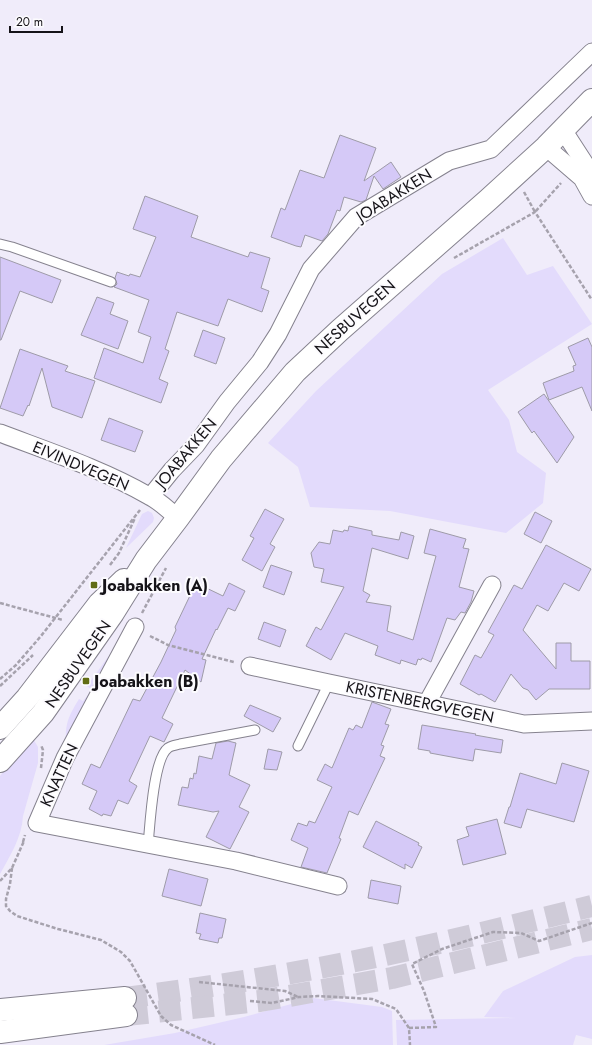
<svg xmlns="http://www.w3.org/2000/svg" width="592" height="1045" viewBox="0 0 592 1045" font-family="Jost,sans-serif">
<rect width="100%" height="100%" fill="#f0ecfa"/>
<!-- green -->
<g fill="#e3dbfc">
<polygon points="503,238 527,275 553,266 592,324 488,390 509,420 517,452 546,473 543,503 506,533 390,511 310,507 298,467 268,443 316,391 442,274"/>
<polygon points="148,511 152,513 154,518 153,522 126,548 142,514"/>
<path d="M112,655L66,741C65,722 70,714 79,699L83,701L92,690L87,686L108,657Z"/>
<path d="M32,737L38,747V763L23,816C22,837 10,856 0,874V776Z"/>
<polygon points="592,955 592,1039 576,1035 573,1045 545,1045 544,1017 545,1045 397,1045 396,1020 516,1018 484,1017 503,991 575,957"/>
<polygon points="313,998 382,1007 392,1011 393,1045 104,1045 175,1033 244,1017"/>
</g>
<!-- building -->
<g fill="#d5c9f7" stroke="#9e9ba8">
<polygon points="340,135 376,148 364,181 391,162 401,177 383,189 374,176 366,200 361,202 344,197 340,211 337,210 328,234 322,241 305,235 301,247 296,246 271,237 281,208 285,210 300,170 324,178"/>
<polygon points="145,196 198,216 191,237 248,257 250,252 270,258 261,288 269,291 262,312 228,299 218,326 177,312 165,349 169,351 159,379 168,383 161,403 94,378 104,348 143,363 151,337 138,332 149,300 114,287 117,284 115,278 117,272 129,276 130,274 140,277 156,237 133,229"/>
<polygon points="0,257 61,280 52,303 20,291 1,340 0,340"/>
<polygon points="97,297 114,303 110,314 128,321 118,349 81,335"/>
<polygon points="203,330 225,338 216,364 194,356"/>
<polygon points="588,338 592,347 592,411 582,387 549,400 543,383 574,371 573,366 576,365 568,347"/>
<polygon points="20,349 68,366 65,371 95,381 82,418 52,407 42,368 29,406 28,405 23,416 0,408"/>
<polygon points="544,394 574,437 557,463 534,431 532,433 518,412"/>
<polygon points="109,418 143,431 135,452 101,440"/>
<polygon points="265,509 284,519 270,544 275,547 262,571 242,560 254,538 250,536"/>
<polygon points="535,512 552,521 541,543 524,534"/>
<polygon points="349,526 372,531 372,535 399,540 401,532 414,536 408,559 372,548 363,591 370,595 366,602 391,606 387,631 413,640 436,556 424,553 430,529 466,539 463,548 469,549 459,587 474,591 471,602 465,613 461,612 455,620 447,618 431,662 422,658 421,660 418,659 416,665 401,660 400,664 375,655 378,646 345,633 331,660 306,646 316,627 321,630 344,587 321,582 324,569 314,567 311,553 319,542 330,544 333,530 343,532 344,530 348,531"/>
<polygon points="546,545 591,569 579,591 564,583 548,611 537,605 523,630 556,669 556,643 571,643 571,661 590,661 590,689 549,689 536,700 528,690 523,688 511,674 495,702 481,694 479,695 460,684 475,655 481,658 494,635 488,632 514,585 522,589"/>
<polygon points="271,565 292,572 284,595 263,587"/>
<polygon points="196,583 223,596 229,583 245,591 235,611 228,608 217,630 216,629 202,659 206,660 201,682 185,670 162,718 173,724 164,742 150,736 129,781 137,786 128,804 118,800 111,816 103,814 102,816 89,809 97,791 82,784 91,764 100,768 133,699 140,701 161,662 176,630 175,627"/>
<polygon points="264,622 286,630 280,647 258,639"/>
<polygon points="372,702 391,709 385,724 389,725 381,745 384,746 380,756 385,758 358,815 349,811 339,838 341,839 327,873 301,867 308,848 291,840 298,823 307,826 309,821 315,823 332,787 317,780 325,764 332,768 349,728 353,730 356,725 362,728"/>
<polygon points="250,705 281,718 273,732 244,716"/>
<polygon points="422,725 476,734 475,735 503,740 501,753 475,749 473,761 430,753 430,751 418,749"/>
<polygon points="228,741 236,743 229,775 250,785 239,807 249,812 230,849 206,837 219,811 213,812 178,805 182,787 188,788 190,778 193,779 194,773 196,774 199,756 212,759 216,743"/>
<polygon points="268,749 282,752 277,770 264,769"/>
<polygon points="562,763 589,771 574,822 527,809 521,828 504,823 509,807 510,807 520,773 556,784"/>
<polygon points="497,819 506,854 463,865 457,840 469,836 466,827"/>
<polygon points="376,821 419,843 418,845 422,847 412,868 405,864 405,869 363,847"/>
<polygon points="169,869 208,879 201,906 162,896"/>
<polygon points="371,880 401,886 398,904 368,898"/>
<polygon points="200,913 226,919 222,938 219,938 218,943 199,939 201,934 196,933"/>
</g>
<g fill="none" stroke-linecap="round" stroke-linejoin="round">
<!-- highway-tunnel -->
<g stroke="#cfcbd8" stroke-width="22" stroke-dasharray="22 11" stroke-linecap="butt">
<path d="M125,998C212,987 299,973 385,955C455,940 523,923 592,906"/>
<polyline points="126,1015 260,1001 392,978 592,929"/>
</g>
<defs>
<g id="lane">
<polyline points="0,244 12,247 111,282"/>
<polyline points="298,746 329,683"/>
<path d="M148,845C150,826 153,759 168,748C170,746 176,745 180,744L255,730"/>
</g>
<g id="street">
<polyline points="563,130 589,170 592,184"/>
<polyline points="546,147 582,178 592,196"/>
<path d="M0,433C50,452 102,469 149,496C160,501 169,511 178,518"/>
<polyline points="151,496 172,470 196,445 227,402 260,362 278,334 311,269 356,217 449,161 491,149 592,52"/>
<polyline points="135,627 65,758 37,823 236,861 338,886"/>
<polyline points="250,666 329,683 524,724 592,721"/>
<polyline points="427,703 492,585"/>
</g>
<g id="primary">
<polyline points="0,728 27,698 99,604 124,580"/>
<polyline points="0,761 43,713 113,613 146,560 178,518 221,459 295,372 340,330 488,200 546,147 592,100"/>
</g>
<g id="highway">
<polyline points="0,1010 125,998"/>
<polyline points="0,1032 126,1015"/>
</g>
</defs>
<!-- lane casing -->
<use href="#lane" stroke="#85828e" stroke-width="11"/>
<!-- street casing -->
<use href="#street" stroke="#85828e" stroke-width="19"/>
<!-- primary casing -->
<use href="#primary" stroke="#85828e" stroke-width="24"/>
<!-- highway casing -->
<use href="#highway" stroke="#85828e" stroke-width="24"/>
<!-- path -->
<g stroke="#a6a2ad" stroke-width="2.5" stroke-dasharray="4 2" stroke-linecap="butt">
<polyline points="524,192 535,212 561,183"/>
<polyline points="454,258 535,212 592,300"/>
<polyline points="110,565 119,553 135,518"/>
<polyline points="0,603 63,620"/>
<polyline points="142,613 166,568"/>
<polyline points="150,636 168,645 234,662"/>
<polyline points="0,679 16,665 41,636 140,510"/>
<polyline points="0,686 33,655"/>
<polyline points="41,768 43,750 41,745"/>
<polyline points="23,842 25,835"/>
<polyline points="12,868 10,884 6,899 6,906 10,911 17,916 58,929 101,940 121,952 130,961 161,1016 171,1025 215,1045"/>
<polyline points="0,881 12,868 24,841"/>
<polyline points="199,982 285,991 298,997"/>
<polyline points="250,1001 272,1003 299,997 318,996 372,999 396,1009 409,1028 410,1045"/>
<polyline points="409,1028 436,1027 424,991 412,964 442,949 493,932 521,933 539,941 592,923"/>
</g>
<!-- lane -->
<use href="#lane" stroke="#fff" stroke-width="9"/>
<!-- street -->
<use href="#street" stroke="#fff" stroke-width="17"/>
<!-- primary -->
<use href="#primary" stroke="#fff" stroke-width="22"/>
<!-- highway -->
<use href="#highway" stroke="#fff" stroke-width="22"/>
</g>
<!-- markers -->
<g fill="#616d14" stroke="#fcfbfe" stroke-width="1.5">
<rect x="90" y="581" width="8" height="8" rx="2"/>
<rect x="82" y="677" width="8" height="8" rx="2"/>
</g>
<g text-anchor="middle" dominant-baseline="central" stroke-width="4" stroke-linejoin="round" paint-order="stroke">
<!-- street labels -->
<g font-size="16" fill="#151318" stroke="#fcfbfe">
<text transform="translate(394 195) rotate(-32)">JOABAKKEN</text>
<text transform="translate(355 317) rotate(-42)">NESBUVEGEN</text>
<text transform="translate(186 453) rotate(-50)">JOABAKKEN</text>
<text transform="translate(81 466) rotate(23)">EIVINDVEGEN</text>
<text transform="translate(78 664) rotate(-55)">NESBUVEGEN</text>
<text transform="translate(420 702) rotate(12)">KRISTENBERGVEGEN</text>
<text transform="translate(59 775) rotate(-65)">KNATTEN</text>
</g>
<!-- poi labels -->
<g font-size="16" font-weight="bold" fill="#151318" stroke="#fcfbfe" text-anchor="start">
<text x="102" y="585">Joabakken (A)</text>
<text x="94" y="681">Joabakken (B)</text>
</g>
</g>
<!-- scale -->
<path d="M10 26v6h52v-6" fill="none" stroke="#151318" stroke-width="2"/>
<text x="16" y="26" font-size="12" fill="#151318" stroke="#fcfbfe" stroke-width="3" paint-order="stroke">20 m</text>
</svg>
